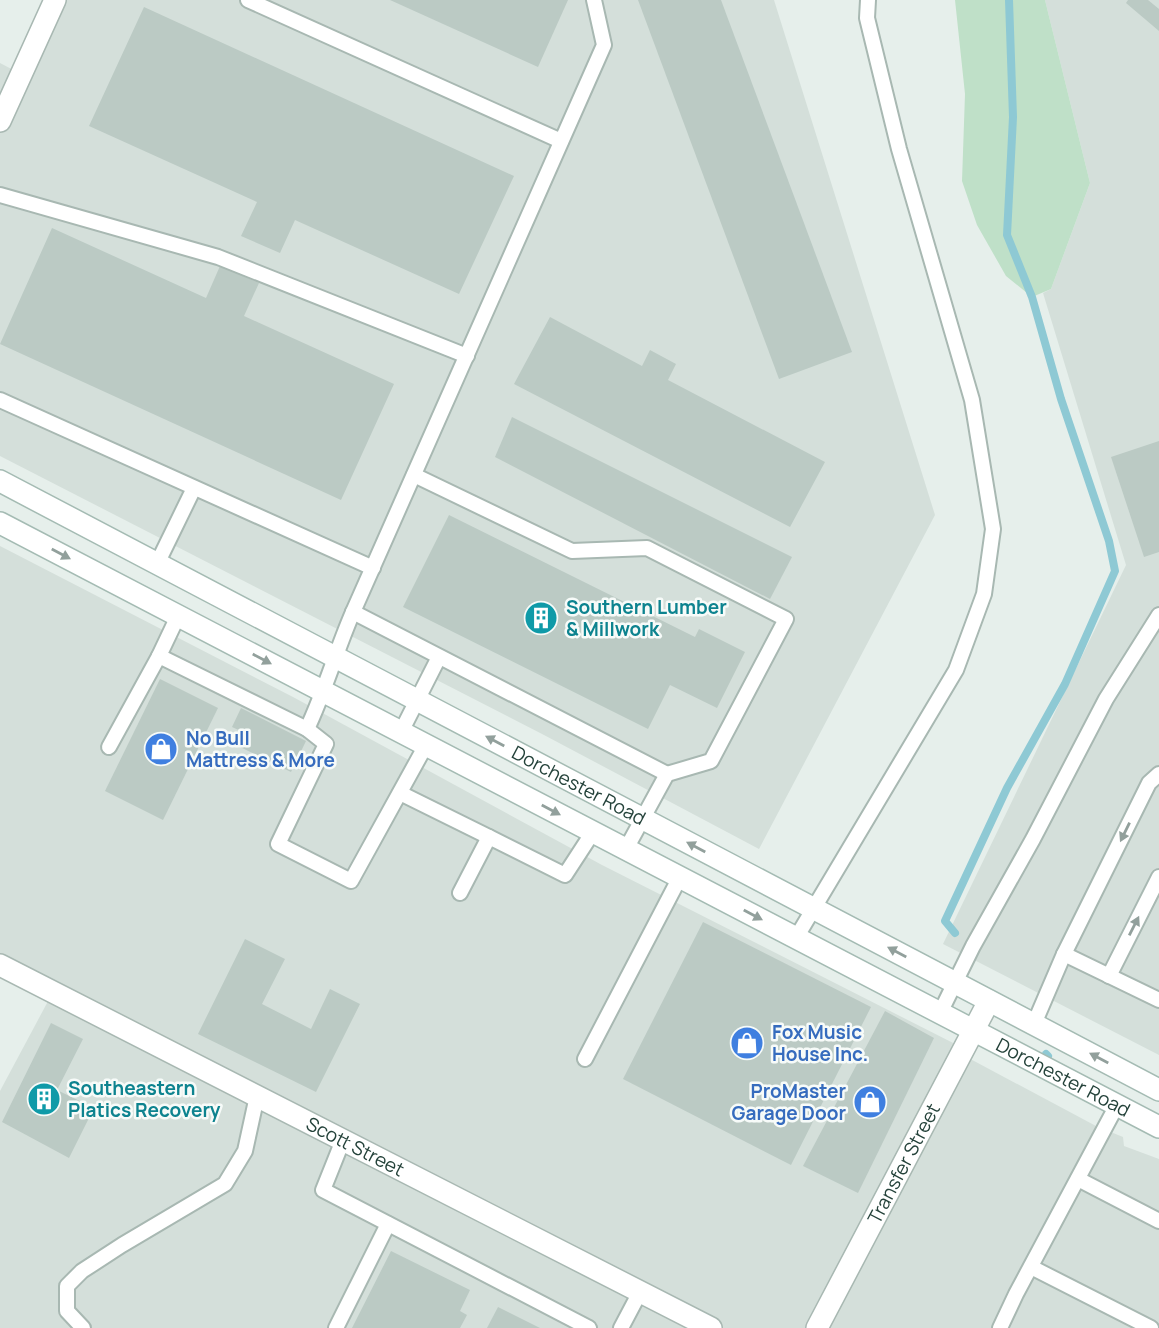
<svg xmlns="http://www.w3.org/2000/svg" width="1159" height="1328" viewBox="0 0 1159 1328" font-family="Manrope,sans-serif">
<rect width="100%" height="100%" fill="#e6efeb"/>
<!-- built -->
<g fill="#d4dfda">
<polygon points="55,0 774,0 935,515 759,849 544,735 0,456 0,63 21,74"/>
<polygon points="1045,0 1159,0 1159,1055 943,944 1126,565 1043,293 1051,289 1090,183"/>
<polygon points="0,546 293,697 602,865 963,1048 961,1054 1096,1126 1123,1137 1124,1146 1159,1159 1159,1328 0,1328 0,1091 54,990 0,965"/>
</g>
<!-- green -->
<polygon fill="#bfe0c8" points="955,0 1045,0 1090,183 1051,289 1032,297 1006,276 977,225 962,181 965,94"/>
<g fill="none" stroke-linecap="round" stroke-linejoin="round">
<!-- stream -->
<g stroke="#8ec9d4" stroke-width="8">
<polyline points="955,933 945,921 1007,788 1065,684 1115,571 1109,541 1061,399 1032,297 1007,235 1013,117 1009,0"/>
<polyline points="1046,1054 1048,1056"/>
</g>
</g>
<!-- building -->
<g fill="#bbcac4">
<polygon points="390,0 568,0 538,67"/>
<polygon points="638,0 721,0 852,352 779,379"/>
<polygon points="1128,0 1148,0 1159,9 1159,31 1126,3"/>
<polygon points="144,7 514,176 459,294 295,220 280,253 241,236 257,202 89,126"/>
<polygon points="52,228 206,298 220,266 259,283 244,316 394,384 341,500 0,344"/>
<polygon points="550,317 642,366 650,350 676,364 668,380 825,462 790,527 514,384"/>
<polygon points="512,417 792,557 770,599 495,457"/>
<polygon points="1159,441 1159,552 1144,557 1111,457"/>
<polygon points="449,515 695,637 699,629 745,652 717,708 670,685 648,729 403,607"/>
<polygon points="160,679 218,708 163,820 105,791"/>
<polygon points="241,708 306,741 291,772 236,745 243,732 232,727"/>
<polygon points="703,922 871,1007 791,1165 623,1079"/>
<polygon points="245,939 285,959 262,1004 311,1029 330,989 360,1004 316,1092 198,1034"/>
<polygon points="885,1011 934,1038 858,1193 803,1166"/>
<polygon points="51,1023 83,1039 57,1090 94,1108 69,1158 2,1122"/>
<polygon points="391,1251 470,1290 460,1311 467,1315 460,1328 352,1328"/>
<polygon points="498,1307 540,1328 487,1328"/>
</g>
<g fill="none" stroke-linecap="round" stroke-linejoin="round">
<defs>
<g id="service">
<polyline points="248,0 561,141"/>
<polyline points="0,195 218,257 467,356"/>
<polyline points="0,400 373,568"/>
<polyline points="414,475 572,551 647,548 786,619 711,761 667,774 626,849"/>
<polyline points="157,564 194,488"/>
<polyline points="353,612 667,774"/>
<polyline points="178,616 159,656 307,729 326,744 278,844 351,881 426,745"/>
<path d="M307,729C325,691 336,651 353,612L604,45L594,0"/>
<polyline points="401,732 439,657"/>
<polyline points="109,747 159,656"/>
<polyline points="400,793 489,837"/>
<polyline points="460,893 489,837 565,875 593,832"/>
<polyline points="796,938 956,670 984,594 993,529 972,400 899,149 867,18 868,0"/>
<polyline points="1064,954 1159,1000"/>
<polyline points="1109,976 1159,877"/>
<polyline points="940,1013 973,946 1033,839 1106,699 1159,615"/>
<polyline points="1034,1024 1064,954 1149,783 1159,774"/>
<polyline points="585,1059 680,877"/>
<polyline points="343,1140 323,1190 589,1328"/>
<polyline points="1078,1179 1159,1221"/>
<polyline points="1031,1267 1151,1328"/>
<polyline points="83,1328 67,1311 67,1286 82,1271 122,1245 225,1184 245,1151 257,1096"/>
<polyline points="336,1328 388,1224"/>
<polyline points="621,1328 640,1292"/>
<polyline points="1000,1328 1016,1294 1117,1105"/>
</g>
<g id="minor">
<polyline points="0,121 55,0"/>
<path id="s1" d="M0,965L711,1328"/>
<path id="s2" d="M817,1328L989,1001"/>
</g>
<g id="secondary">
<path id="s3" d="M0,481L1159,1090"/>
<path id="s4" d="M0,523L1159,1127"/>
</g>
</defs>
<!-- service casing -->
<use href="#service" stroke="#a8b8b2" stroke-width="18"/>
<!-- minor casing -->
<use href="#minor" stroke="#a8b8b2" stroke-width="24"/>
<!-- secondary casing -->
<use href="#secondary" stroke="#a4bbb3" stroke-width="24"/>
<!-- service -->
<use href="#service" stroke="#fff" stroke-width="14"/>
<!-- minor -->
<use href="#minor" stroke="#fff" stroke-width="21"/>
<!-- secondary -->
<use href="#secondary" stroke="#fff" stroke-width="21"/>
</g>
<!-- one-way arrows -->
<defs><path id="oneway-solid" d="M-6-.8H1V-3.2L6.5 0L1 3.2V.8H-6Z" transform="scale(1.75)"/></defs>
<g fill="#92a09c">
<use href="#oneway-solid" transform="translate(61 554) rotate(28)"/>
<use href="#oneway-solid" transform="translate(262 659) rotate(28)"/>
<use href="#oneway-solid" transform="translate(495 741) rotate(-152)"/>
<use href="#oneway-solid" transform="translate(551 810) rotate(28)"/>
<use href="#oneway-solid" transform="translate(1125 832) rotate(116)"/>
<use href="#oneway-solid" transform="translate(696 847) rotate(-152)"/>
<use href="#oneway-solid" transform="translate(753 915) rotate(28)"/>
<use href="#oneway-solid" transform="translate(1134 926) rotate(-63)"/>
<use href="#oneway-solid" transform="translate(897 952) rotate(-152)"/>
<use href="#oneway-solid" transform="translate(1099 1058) rotate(-152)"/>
</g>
<!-- icons -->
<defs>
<symbol id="building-disc" viewBox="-11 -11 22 22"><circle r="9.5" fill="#0f9aa8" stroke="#f7fbf9"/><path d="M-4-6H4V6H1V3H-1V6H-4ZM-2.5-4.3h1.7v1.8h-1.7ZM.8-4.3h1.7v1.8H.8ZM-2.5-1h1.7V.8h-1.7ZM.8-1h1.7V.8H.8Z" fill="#fff"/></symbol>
<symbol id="shop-disc" viewBox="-11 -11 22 22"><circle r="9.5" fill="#3f7fe0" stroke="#f7fbf9"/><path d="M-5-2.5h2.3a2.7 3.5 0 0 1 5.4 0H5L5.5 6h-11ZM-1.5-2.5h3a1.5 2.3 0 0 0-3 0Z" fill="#fff"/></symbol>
</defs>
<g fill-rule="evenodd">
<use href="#building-disc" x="522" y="599" width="38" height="38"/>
<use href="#shop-disc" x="142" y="730" width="38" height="38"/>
<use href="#shop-disc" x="728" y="1024" width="38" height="38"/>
<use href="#building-disc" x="25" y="1080" width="38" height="38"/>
<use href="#shop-disc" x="851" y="1083" width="38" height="38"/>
</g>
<g text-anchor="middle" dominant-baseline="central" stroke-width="5" stroke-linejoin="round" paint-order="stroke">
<!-- culture labels -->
<g font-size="19" font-weight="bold" fill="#0d838f" stroke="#f7fbf9" text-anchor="start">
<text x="566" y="607">Southern Lumber<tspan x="566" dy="22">&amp; Millwork</tspan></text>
<text x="68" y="1088">Southeastern<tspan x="68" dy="22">Platics Recovery</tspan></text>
</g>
<!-- shop labels -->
<g font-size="19" font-weight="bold" fill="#366cbe" stroke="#f7fbf9" text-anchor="start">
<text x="186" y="738">No Bull<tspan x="186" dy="22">Mattress &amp; More</tspan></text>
<text x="772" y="1032">Fox Music<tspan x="772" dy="22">House Inc.</tspan></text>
<text x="846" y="1091" text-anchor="end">ProMaster<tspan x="846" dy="22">Garage Door</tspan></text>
</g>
<!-- street labels -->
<g font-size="19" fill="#24423a" stroke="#f7fbf9">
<text stroke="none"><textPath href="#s3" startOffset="654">Dorchester Road</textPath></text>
<text stroke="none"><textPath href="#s4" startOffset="1199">Dorchester Road</textPath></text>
<text stroke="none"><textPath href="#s1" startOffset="399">Scott Street</textPath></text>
<text stroke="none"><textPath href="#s2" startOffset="186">Transfer Street</textPath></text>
</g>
</g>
</svg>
